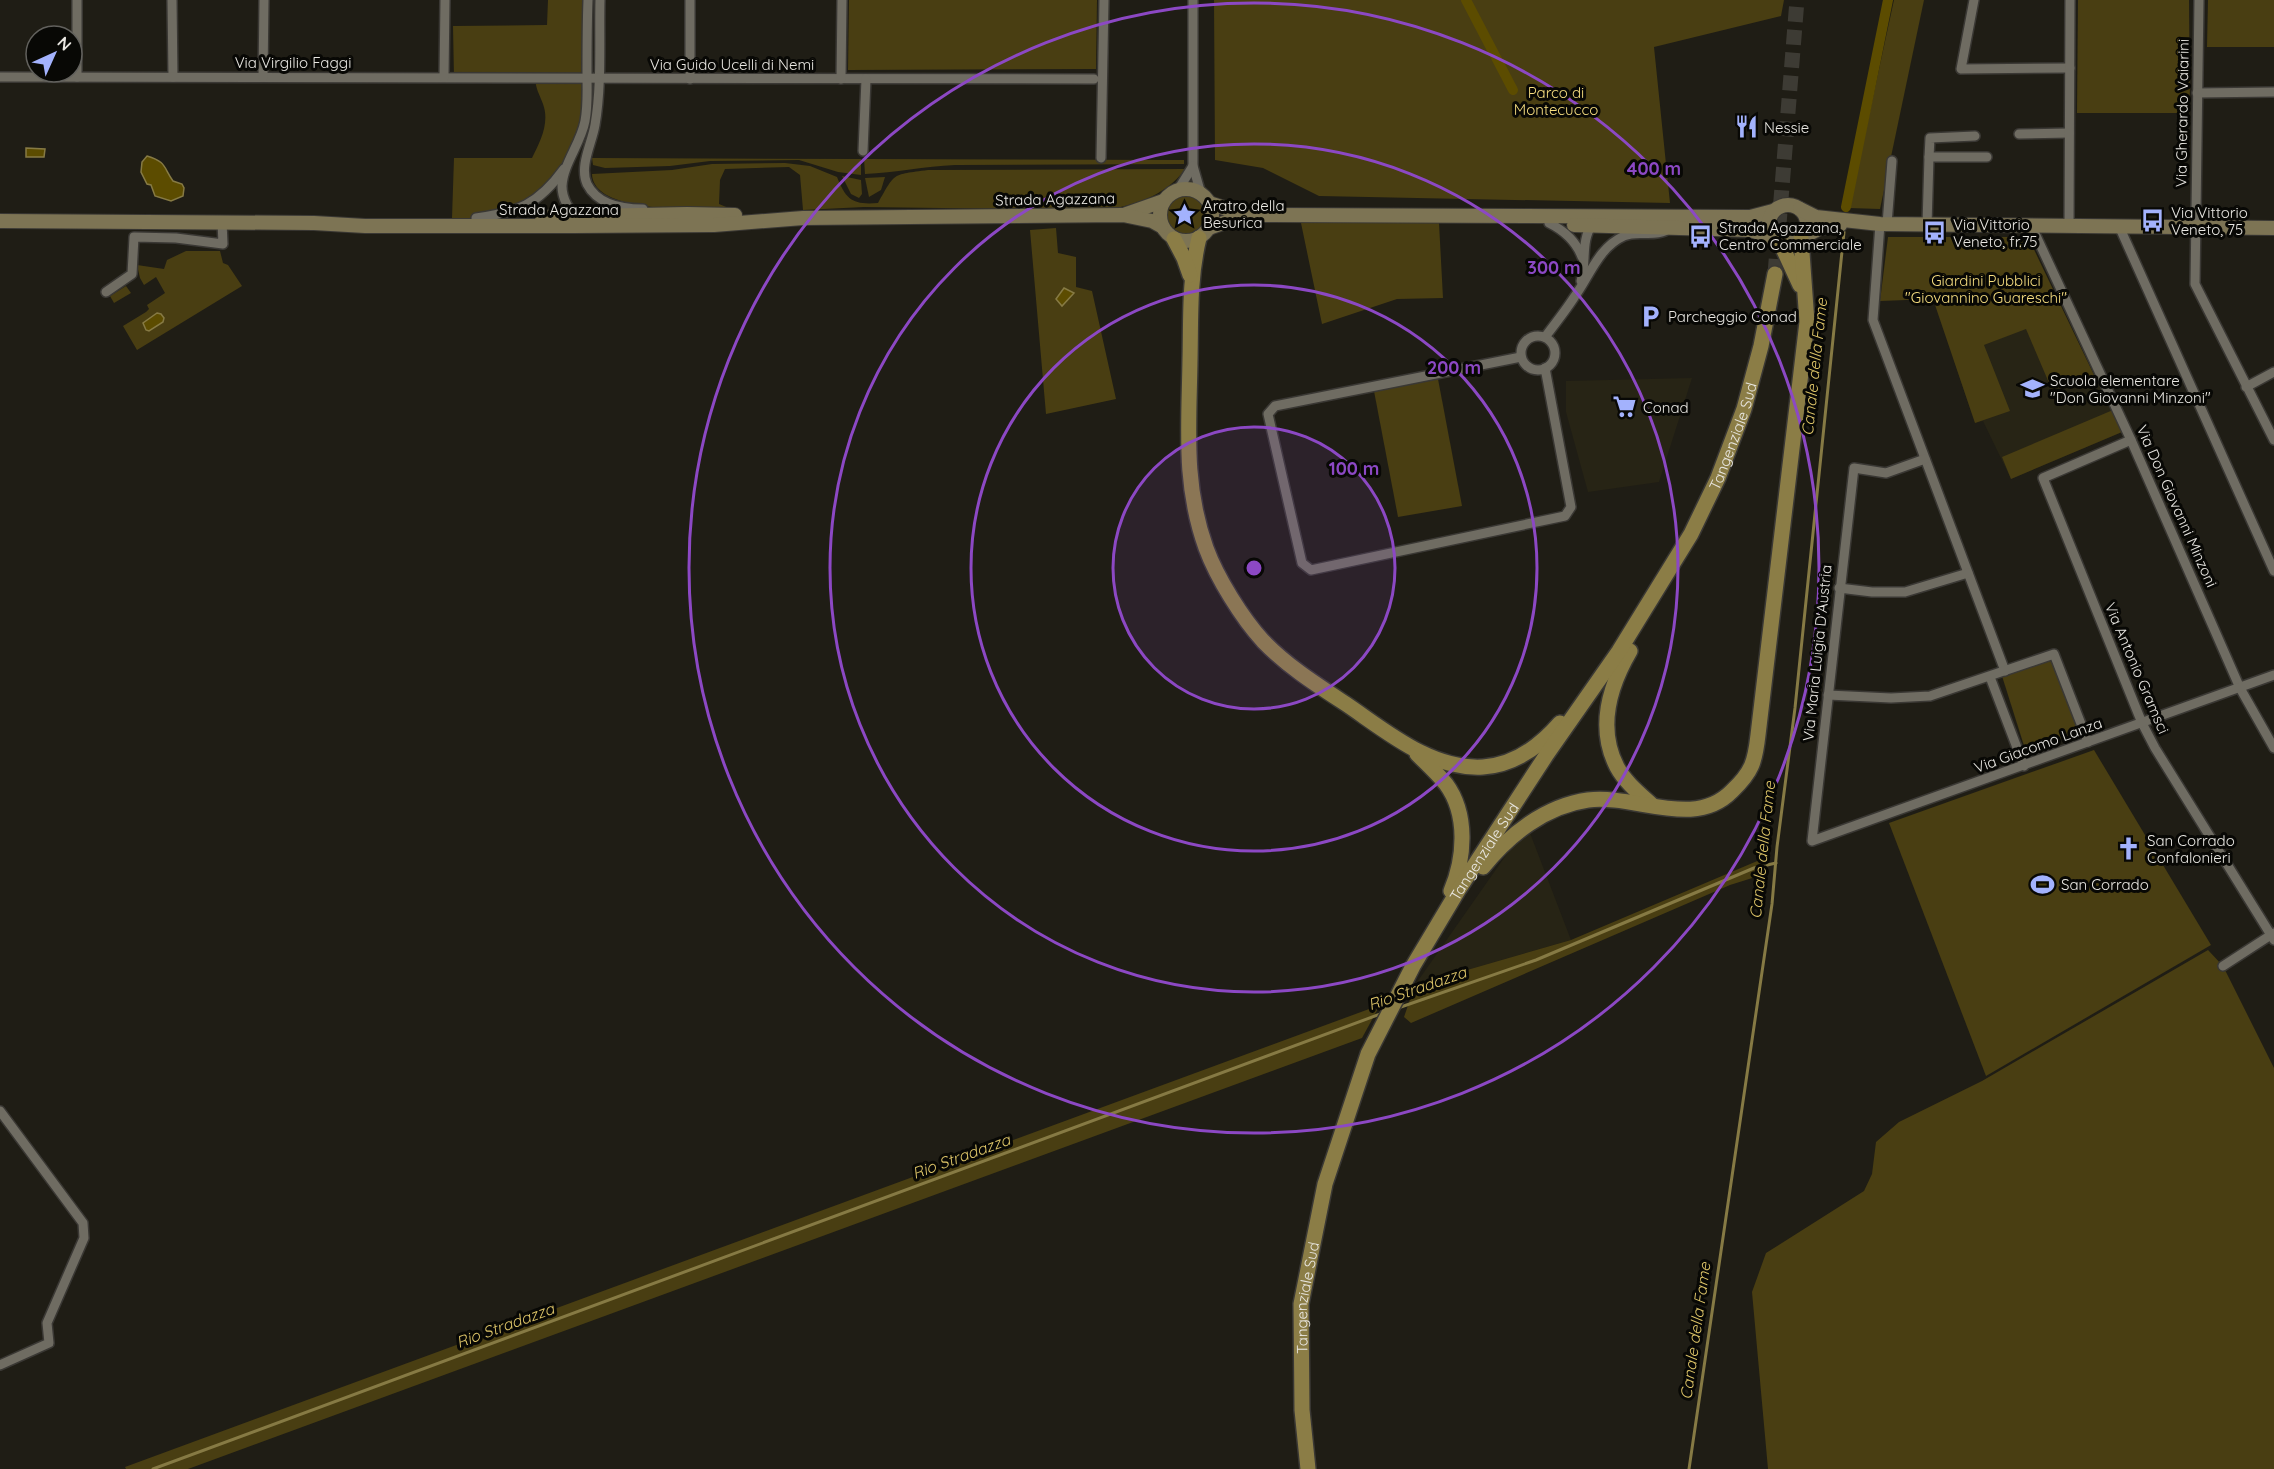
<svg xmlns="http://www.w3.org/2000/svg" width="2274" height="1469" viewBox="0 0 2274 1469" font-family="Quicksand,sans-serif">
<rect width="100%" height="100%" fill="#1f1d15"/>
<!-- built -->
<g fill="#272415">
<polygon points="2063,312 2122,432 2011,479 1983,421 1975,423 1953,358"/>
<polygon points="1692,378 1659,482 1588,492 1566,412 1566,381"/>
<polygon points="1530,833 1571,940 1415,985 1511,848"/>
</g>
<!-- green -->
<g fill="#493e12">
<path d="M548,0H587L588,102L571,159L523,208L476,218H452L454,158H532C540,142 550,123 543,104C539,93 536,90 535,78H454L453,26L547,25Z"/>
<polygon points="849,0 1097,0 1096,69 848,70"/>
<polygon points="1214,0 1784,0 1781,16 1654,47 1670,203 1319,196 1263,168 1215,160"/>
<polygon points="1894,0 1924,0 1880,209 1849,208"/>
<polygon points="2078,0 2189,0 2190,113 2077,113"/>
<polygon points="2208,0 2274,0 2274,47 2207,47"/>
<polygon points="592,158 861,159 861,175 838,172 799,160 710,161 670,166 605,168 593,165"/>
<path d="M864,159L1184,160V164L955,165C925,166 895,173 865,174Z"/>
<path d="M785,163L810,166L837,177C846,200 853,205 878,203C896,172 891,175 928,170L1185,169C1166,196 1132,207 1100,210L864,207L803,210L800,175L789,167L725,169L720,180L719,204L731,209C702,209 593,215 592,174L672,170L712,164Z"/>
<polygon points="842,176 861,180 862,194 859,198 851,194"/>
<polygon points="885,177 881,190 869,197 865,178"/>
<circle cx="1185" cy="216" r="21"/>
<polygon points="1301,223 1439,223 1443,298 1397,299 1322,324"/>
<polygon points="1056,228 1058,253 1076,257 1076,287 1092,291 1116,399 1046,414 1030,230"/>
<polygon points="1888,237 2028,237 2094,375 2052,390 2026,329 1984,345 2010,411 1975,423 1933,299 1880,301"/>
<polygon points="186,251 220,251 223,263 228,265 242,286 137,350 123,326 146,312 149,309 147,305 165,293 156,277 144,285 140,278 137,265 164,269 167,260"/>
<polygon points="126,286 131,293 114,303 110,296"/>
<polygon points="1438,379 1462,506 1398,517 1374,391"/>
<polygon points="2113,410 2122,432 2011,479 2002,457"/>
<polygon points="2052,658 2082,732 2026,752 2002,676"/>
<polygon points="2094,750 2211,945 1986,1076 1889,823"/>
<polygon points="1762,859 1765,874 1730,885 1411,1023 1404,1017 1415,985 1571,940"/>
<polygon points="2208,950 2223,966 2274,1068 2274,1469 1768,1469 1752,1292 1766,1253 1864,1191 1872,1174 1876,1142 1899,1122 1982,1081"/>
<polygon points="1380,1005 1362,1038 188,1469 126,1469 125,1467"/>
</g>
<!-- water -->
<g fill="#5c4c00" stroke="#867a44" stroke-width="1.5">
<polygon points="26,148 45,149 44,157 26,157"/>
<path d="M147,156C167,162 163,167 173,181L182,184L184,188L183,196L171,201L155,196L151,185L147,184L141,172L142,162Z"/>
<polygon points="1064,288 1074,293 1062,306 1056,299"/>
<polygon points="157,313 161,314 164,318 163,322 149,331 146,330 143,323"/>
</g>
<g fill="none" stroke-linecap="round" stroke-linejoin="round">
<!-- stream -->
<g stroke="#867a44" stroke-width="3">
<polyline points="1398,1008 1536,960 1754,868 1776,863"/>
<polyline points="153,1469 1383,1013"/>
<polyline points="1689,1469 1772,904 1777,847 1795,708 1844,232"/>
</g>
<!-- canal -->
<g stroke="#5c4c00" stroke-width="10">
<polyline points="1466,0 1513,90"/>
<polyline points="1846,207 1888,0"/>
</g>
<!-- primary-tunnel -->
<polyline stroke="#3d3b34" stroke-width="15" stroke-dasharray="15 8" stroke-linecap="butt" points="1775,274 1797,0"/>
<defs>
<g id="minor">
<polyline points="77,0 77,77"/>
<polyline points="172,0 173,77"/>
<path d="M600,0C599,41 602,84 595,125C592,143 579,166 587,184C597,204 622,209 643,209"/>
<polyline points="1193,0 1193,166 1201,194"/>
<polyline points="1974,0 1961,69 2070,68"/>
<polyline points="2199,0 2195,284 2274,440"/>
<polyline points="0,77 1094,79"/>
<polyline points="263,77 264,0"/>
<polyline points="444,77 445,0"/>
<polyline points="690,79 690,0"/>
<polyline points="841,79 842,0"/>
<polyline points="2197,93 2274,92"/>
<polyline points="2019,134 2069,133"/>
<polyline points="863,151 866,79"/>
<polyline points="1929,157 1930,138 1975,136"/>
<polyline points="1101,158 1104,0"/>
<polyline points="1178,190 1193,166"/>
<path d="M476,218C518,212 538,205 564,169"/>
<path d="M579,218C569,212 562,198 562,186C563,164 581,143 585,121C588,105 587,91 587,75C587,50 587,25 588,0"/>
<path d="M1549,223C1565,231 1576,241 1582,257"/>
<polyline points="1880,224 1873,320 2005,671"/>
<polyline points="1887,224 1892,161"/>
<polyline points="1927,225 1929,157 1987,157"/>
<polyline points="2031,225 2131,440 2240,688 2274,748"/>
<polyline points="2069,226 2070,0"/>
<polyline points="2119,226 2274,571"/>
<path d="M1581,281C1587,261 1580,241 1593,223"/>
<polyline points="106,292 132,274 134,237 176,238 223,244 222,222"/>
<circle cx="1538" cy="353" r="17"/>
<path d="M1545,337C1555,324 1566,310 1575,296C1590,275 1599,247 1624,236C1637,230 1652,237 1665,231"/>
<polyline points="1521,357 1275,406 1268,414 1302,563 1311,570 1565,516 1571,507 1545,368"/>
<polyline points="2246,387 2274,372"/>
<polyline points="2131,440 2043,478 2142,723 2155,748 2274,940"/>
<polyline points="1925,459 1886,473 1854,468 1812,841 2274,675"/>
<polyline points="1839,588 1872,592 1905,592 1968,573"/>
<polyline points="1990,677 2024,766"/>
<polyline points="1828,695 1891,698 1930,696 2054,654 2088,742"/>
<polyline points="2223,966 2274,933"/>
<polyline points="0,1111 83,1223 84,1238 47,1323 49,1343 0,1365"/>
</g>
<g id="secondary">
<circle cx="1186" cy="215" r="26"/>
<polyline points="1209,203 1246,215 1750,217 1773,211"/>
<circle cx="1788" cy="224" r="19"/>
<polyline points="1800,209 1816,217 1880,224 2274,228"/>
<polyline points="1126,214 1163,201"/>
<polyline points="542,217 687,214 735,215"/>
<polyline points="0,221 314,223 365,226 575,226 714,225 803,218 1123,215 1152,221 1161,226"/>
<polyline points="1574,225 1750,230 1776,239"/>
<polyline points="1209,228 1246,215"/>
<polyline points="1803,237 1820,228 1840,225"/>
</g>
<g id="primary">
<path d="M1199,238C1189,279 1191,319 1190,360C1189,427 1183,484 1206,548C1217,578 1242,618 1263,641C1287,666 1317,685 1346,704C1386,731 1431,770 1483,767C1515,765 1540,746 1560,723"/>
<polyline points="1174,239 1184,258 1190,275"/>
<polyline points="1780,242 1800,285"/>
<path d="M1630,651C1609,687 1597,728 1617,767C1625,782 1640,794 1652,805"/>
<path d="M1417,754C1427,764 1437,773 1446,784C1468,814 1465,858 1451,891"/>
<path d="M1483,867C1509,835 1545,806 1588,800C1636,794 1694,830 1732,791C1752,772 1755,762 1758,735L1807,322L1801,239"/>
<path id="s1" d="M1308,1469L1302,1410L1301,1304L1325,1184L1368,1054L1413,966L1459,889L1547,754L1619,651L1691,534L1718,478L1744,409L1761,346L1775,274"/>
</g>
</defs>
<!-- minor casing -->
<use href="#minor" stroke="#3a3834" stroke-width="12"/>
<!-- secondary casing -->
<use href="#secondary" stroke="#3a3834" stroke-width="16"/>
<!-- primary casing -->
<use href="#primary" stroke="#3a3834" stroke-width="18"/>
<!-- minor -->
<use href="#minor" stroke="#6f6c62" stroke-width="9"/>
<!-- secondary -->
<use href="#secondary" stroke="#7d7454" stroke-width="14"/>
<!-- primary -->
<use href="#primary" stroke="#8b7d46" stroke-width="15"/>
</g>
<!-- distance rings -->
<circle cx="1254" cy="568" r="141" fill="#8c48c4" fill-opacity=".12"/>
<g fill="none" stroke="#8c48c4" stroke-width="3">
<circle cx="1254" cy="568" r="141"/>
<circle cx="1254" cy="568" r="283"/>
<circle cx="1254" cy="568" r="424"/>
<circle cx="1254" cy="568" r="565"/>
</g>
<!-- icons -->
<defs>
<symbol id="restaurant-bare" viewBox="-9 -9 18 18"><path d="M-5-6h1v4h1v-4h1v4h1v-4h1v5L-1.5 .5V6h-2V.5L-5-1ZM5-6V6H3V1.5H1.5Q1.5-4 5-6Z" fill="#a3b2fd" stroke="#080805" stroke-width="2.5" paint-order="stroke"/></symbol>
<symbol id="sight-bare" viewBox="-9 -9 18 18"><path d="M0-6L1.8-2.2L6-1.7L2.9 1.2L3.7 5.4L0 3.3L-3.7 5.4L-2.9 1.2L-6-1.7L-1.8-2.2Z" fill="#a3b2fd" stroke="#080805" stroke-width="2.5" paint-order="stroke"/></symbol>
<symbol id="bus-bare" viewBox="-9 -9 18 18"><path d="M-5-6H5V4H4V6H2V4H-2V6H-4V4H-5ZM-3.5-4V0h7V-4ZM-3.5 1.2v1.5H-2V1.2ZM2 1.2v1.5H3.5V1.2Z" fill="#a3b2fd" stroke="#080805" stroke-width="2.5" paint-order="stroke"/></symbol>
<symbol id="parking-bare" viewBox="-9 -9 18 18"><path d="M-3.5-5.5H1a3.5 3.5 0 0 1 0 7H-1V5.5H-3.5ZM-1-3.4V-.6H.8a1.4 1.4 0 0 0 0-2.8Z" fill="#a3b2fd" stroke="#080805" stroke-width="2.5" paint-order="stroke"/></symbol>
<symbol id="school-bare" viewBox="-9 -9 18 18"><path d="M0-5L7-2L0 1L-7-2ZM-4 1L0 2.5L4 1V4Q0 6-4 4Z" fill="#a3b2fd" stroke="#080805" stroke-width="2.5" paint-order="stroke"/></symbol>
<symbol id="supermarket-bare" viewBox="-9 -9 18 18"><path d="M-6-5.5h2.5l.6 2H6L4.5 2H-2.5L-4.4-4H-6ZM-1.5 3.2a1.3 1.3 0 1 0 .1 0ZM3 3.2a1.3 1.3 0 1 0 .1 0Z" fill="#a3b2fd" stroke="#080805" stroke-width="2.5" paint-order="stroke"/></symbol>
<symbol id="church-bare" viewBox="-9 -9 18 18"><path d="M-1.2-6h2.4v3.5h3.3v2.4h-3.3V6h-2.4V-.1h-3.3v-2.4h3.3Z" fill="#a3b2fd" stroke="#080805" stroke-width="2.5" paint-order="stroke"/></symbol>
<symbol id="stadium-bare" viewBox="-9 -9 18 18"><path d="M0-5a6.5 5 0 1 0 0 10a6.5 5 0 1 0 0-10ZM-3.5-1.8h7v3.6h-7Z" fill="#a3b2fd" stroke="#080805" stroke-width="2.5" paint-order="stroke"/></symbol>
</defs>
<g fill-rule="evenodd">
<use href="#restaurant-bare" x="1730" y="110" width="33" height="33"/>
<use href="#sight-bare" x="1168" y="198" width="33" height="33"/>
<use href="#bus-bare" x="2136" y="204" width="33" height="33"/>
<use href="#bus-bare" x="1918" y="216" width="33" height="33"/>
<use href="#bus-bare" x="1684" y="220" width="33" height="33"/>
<use href="#parking-bare" x="1634" y="300" width="33" height="33"/>
<use href="#school-bare" x="2016" y="372" width="33" height="33"/>
<use href="#supermarket-bare" x="1608" y="390" width="33" height="33"/>
<use href="#church-bare" x="2112" y="832" width="33" height="33"/>
<use href="#stadium-bare" x="2026" y="868" width="33" height="33"/>
</g>
<g text-anchor="middle" dominant-baseline="central" stroke-width="6" stroke-linejoin="round" paint-order="stroke">
<!-- street labels -->
<g font-size="15" fill="#e9e7e2" stroke="#080805">
<text x="293" y="62">Via Virgilio Faggi</text>
<text x="732" y="64">Via Guido Ucelli di Nemi</text>
<text transform="translate(2182 113) rotate(-89)">Via Gherardo Vaiarini</text>
<text transform="translate(1055 199) rotate(-1)">Strada Agazzana</text>
<text x="559" y="209">Strada Agazzana</text>
<text stroke="none"><textPath href="#s1" startOffset="1144">Tangenziale Sud</textPath></text>
<text transform="translate(2177 506) rotate(66)">Via Don Giovanni Minzoni</text>
<text transform="translate(1817 653) rotate(-84)">Via Maria Luigia D'Austria</text>
<text transform="translate(2137 668) rotate(67)">Via Antonio Gramsci</text>
<text transform="translate(2038 745) rotate(-20)">Via Giacomo Lanza</text>
<text stroke="none"><textPath href="#s1" startOffset="658">Tangenziale Sud</textPath></text>
<text stroke="none"><textPath href="#s1" startOffset="172">Tangenziale Sud</textPath></text>
</g>
<!-- park labels -->
<g font-size="15" fill="#f7de80" stroke="#080805">
<text x="1556" y="92">Parco di<tspan x="1556" dy="17">Montecucco</tspan></text>
<text x="1986" y="280">Giardini Pubblici<tspan x="1986" dy="17">"Giovannino Guareschi"</tspan></text>
</g>
<!-- poi labels -->
<g font-size="15" fill="#e9e7e2" stroke="#080805" text-anchor="start">
<text x="1764" y="127">Nessie</text>
<text x="1203" y="205">Aratro della<tspan x="1203" dy="17">Besurica</tspan></text>
<text x="2171" y="212">Via Vittorio<tspan x="2171" dy="17">Veneto, 75</tspan></text>
<text x="1953" y="224">Via Vittorio<tspan x="1953" dy="17">Veneto, fr.75</tspan></text>
<text x="1719" y="227">Strada Agazzana,<tspan x="1719" dy="17">Centro Commerciale</tspan></text>
<text x="1668" y="316">Parcheggio Conad</text>
<text x="2050" y="380">Scuola elementare<tspan x="2050" dy="17">"Don Giovanni Minzoni"</tspan></text>
<text x="1643" y="407">Conad</text>
<text x="2147" y="840">San Corrado<tspan x="2147" dy="17">Confalonieri</tspan></text>
<text x="2061" y="884">San Corrado</text>
</g>
<!-- water labels -->
<g font-size="16" font-style="italic" fill="#dfc669" stroke="#080805">
<text transform="translate(1814 367) rotate(-84)">Canale della Fame</text>
<text transform="translate(1762 850) rotate(-84)">Canale della Fame</text>
<text transform="translate(1417 988) rotate(-19)">Rio Stradazza</text>
<text transform="translate(961 1156) rotate(-20)">Rio Stradazza</text>
<text transform="translate(505 1325) rotate(-20)">Rio Stradazza</text>
<text transform="translate(1695 1331) rotate(-82)">Canale della Fame</text>
</g>
</g>
<circle cx="1254" cy="568" r="9" fill="#8c48c4" stroke="#080805" stroke-width="3"/>
<g font-size="18" text-anchor="middle" font-weight="bold" fill="#8c48c4" stroke="#080805" stroke-width="6" stroke-linejoin="round" paint-order="stroke">
<text x="1654" y="175">400 m</text>
<text x="1554" y="274">300 m</text>
<text x="1454" y="374">200 m</text>
<text x="1354" y="475">100 m</text>
</g>
<!-- north arrow -->
<g transform="translate(54 54) rotate(45)"><circle r="28" fill="#080805" stroke="#62615d" stroke-width="1.5"/>
<path d="M0-4.5L10 22L0 15L-10 22Z" fill="#a3b2fd"/>
<text y="-9" font-size="16" font-weight="bold" text-anchor="middle" fill="#e9e7e2">N</text>
</g>
</svg>
